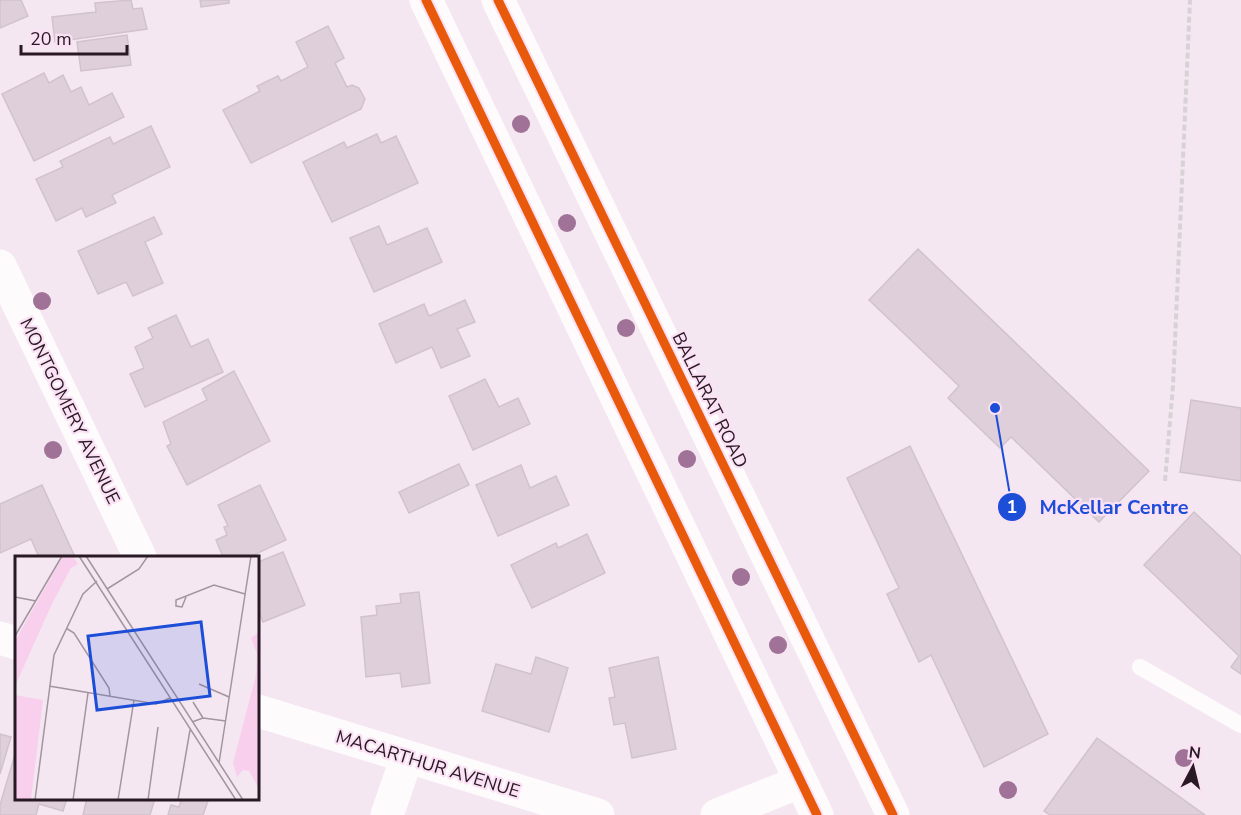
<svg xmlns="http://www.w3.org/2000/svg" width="1241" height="815" viewBox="0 0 1241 815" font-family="'Nunito Sans',sans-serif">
<rect width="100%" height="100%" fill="#f5e7f1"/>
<!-- building -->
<g fill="#decfda" stroke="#d1c3cd" stroke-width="1.5">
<polygon points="0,0 21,0 28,16 0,28"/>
<polygon points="131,0 133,9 142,8 147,29 55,42 52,17 96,12 95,3"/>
<polygon points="200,0 229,0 229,3 201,7"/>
<polygon points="328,26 344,58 335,63 347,87 352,85 359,88 365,99 361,109 251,163 223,110 260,91 257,86 278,76 281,81 308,67 296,42"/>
<polygon points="127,35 131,65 81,71 77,42"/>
<polygon points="44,73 49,83 63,75 71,92 81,87 89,105 112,93 124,117 34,161 2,94"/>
<polygon points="151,126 170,167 112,195 116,203 86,217 82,208 56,221 36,179 63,167 60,161 110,137 113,144"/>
<polygon points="377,134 381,143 396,136 418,183 332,222 303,162 344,142 347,148"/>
<polygon points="154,217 162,234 145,242 163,283 133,296 126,282 98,294 78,251"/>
<polygon points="379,226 387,245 427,228 442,262 374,292 350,238"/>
<polygon points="918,249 1149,471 1099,522 1011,437 1000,448 948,398 959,386 869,300"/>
<polygon points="465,300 475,322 457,329 470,356 441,368 432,347 396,363 379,324 424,304 429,316"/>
<polygon points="176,315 191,347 208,339 223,372 145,407 130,374 144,368 135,347 153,338 148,328"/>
<polygon points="234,371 270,441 187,485 167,446 171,444 163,422 207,400 202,389"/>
<polygon points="485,379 499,407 518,398 530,424 473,450 449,396"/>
<polygon points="1191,400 1241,408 1241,481 1180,472"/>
<polygon points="910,446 1048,734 984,767 931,655 919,662 887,594 899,588 847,478"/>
<polygon points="459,464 469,485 409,513 399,492"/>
<polygon points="521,465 530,488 556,476 569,505 498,536 476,485"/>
<polygon points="42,485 75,557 39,557 31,539 0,553 0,504"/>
<polygon points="260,485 286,540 249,557 223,557 216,540 227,535 224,527 228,526 218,505"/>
<polygon points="1194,512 1241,556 1241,674 1231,667 1239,656 1144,565"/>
<polygon points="587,534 605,573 532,608 511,565 556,543 558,548"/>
<polygon points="283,552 305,605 263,622 258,609 258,562"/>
<polygon points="419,592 430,683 402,687 400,673 366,677 361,617 377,615 376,606 401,603 400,594"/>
<polygon points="536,657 568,668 549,732 482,711 496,664 531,674"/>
<polygon points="658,657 676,749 632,758 625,723 614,725 609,698 615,697 609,668"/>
<polygon points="0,734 11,737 0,774"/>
<polygon points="1097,738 1205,815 1050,815 1044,811"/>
<polygon points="16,751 16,798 67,798 63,811 39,804 36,815 0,815 0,805"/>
<polygon points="87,798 155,798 150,815 83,815"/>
<polygon points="182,798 209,798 203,815 168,815 171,805 179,807"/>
</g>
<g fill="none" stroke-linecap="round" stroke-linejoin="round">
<!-- path -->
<polyline stroke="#d6d2d5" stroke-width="4" stroke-dasharray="6 3" stroke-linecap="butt" points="1165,481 1173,386 1190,0"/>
<!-- service -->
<polyline stroke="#fefbfd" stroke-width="16" points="1140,667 1241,725"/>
<!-- minor -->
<g stroke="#fefbfd" stroke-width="33">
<polyline points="0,266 140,557"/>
<polyline points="0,638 16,643"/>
<polyline points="258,711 598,815"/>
<polyline points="387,815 407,757"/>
<polyline points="717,815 800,782"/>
</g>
<!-- trunk -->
<g stroke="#fefbfd" stroke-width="33">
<polyline points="426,0 817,815"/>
<polyline points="498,0 893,815"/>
</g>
<defs>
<g id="cycleway">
<polyline points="426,0 817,815"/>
<polyline points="498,0 893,815"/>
</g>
</defs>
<!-- cycleway casing -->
<use href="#cycleway" stroke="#fbe1f4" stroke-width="13"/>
<!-- cycleway -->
<use href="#cycleway" stroke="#e8590c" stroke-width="9"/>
</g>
<!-- trees -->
<g fill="#a07297">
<circle cx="521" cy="124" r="9"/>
<circle cx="567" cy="223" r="9"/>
<circle cx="42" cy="301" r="9"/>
<circle cx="626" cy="328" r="9"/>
<circle cx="53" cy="450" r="9"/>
<circle cx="687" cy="459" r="9"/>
<circle cx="741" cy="577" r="9"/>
<circle cx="778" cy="645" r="9"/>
<circle cx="1184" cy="758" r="9"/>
<circle cx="1008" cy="790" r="9"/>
</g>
<g text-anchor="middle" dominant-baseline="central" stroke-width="4.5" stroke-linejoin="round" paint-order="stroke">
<!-- street labels -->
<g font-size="18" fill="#281924" stroke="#fbe1f4">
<text transform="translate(710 400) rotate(64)">BALLARAT ROAD</text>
<text transform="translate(70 411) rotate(64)">MONTGOMERY AVENUE</text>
<text transform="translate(428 764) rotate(17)">MACARTHUR AVENUE</text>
</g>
</g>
<!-- overview -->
<g transform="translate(15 556)">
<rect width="244" height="244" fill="#f5e7f1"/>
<path d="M48,0H58L63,8L56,12L37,48L0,130V85ZM244,76V233L234,215L228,214L222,221L218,207L241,119L242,98L236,82ZM0,139L28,144L16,244H0Z" fill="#f9cfee"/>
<path fill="none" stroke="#a3959f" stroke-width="1.5" d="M64,0L221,244M71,0L228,244M92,33L124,13L133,0M0,41L21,45M171,41L167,51L161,50V44L199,29L230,38M51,72L59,77L94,132L95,140M0,80L47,0M184,128L214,141M34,130L141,148L155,142M178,146L188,162M177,166L188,162L211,165M204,207L236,0M20,244L39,99L68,38L82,25M58,244L73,137M103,244L119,144M133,244L143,171M163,244L175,174"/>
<path fill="#1d4ed8" fill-opacity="0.15" stroke="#1d4ed8" stroke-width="3" d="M186,66L195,140L82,154L73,80Z"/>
<rect width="244" height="244" fill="none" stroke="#281924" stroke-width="3"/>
</g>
<!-- callouts -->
<path fill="none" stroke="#1d4ed8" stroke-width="2" d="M995 408L1012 507"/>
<g fill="#1d4ed8" stroke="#fbe1f4" stroke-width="2">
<circle cx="995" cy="408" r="6"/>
<circle cx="1012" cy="507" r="15"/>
</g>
<g font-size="18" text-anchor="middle" font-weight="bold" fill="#fff">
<text x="1012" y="513">1</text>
</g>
<g font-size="20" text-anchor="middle" font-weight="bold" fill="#1d4ed8" stroke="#fbe1f4" stroke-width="4.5" stroke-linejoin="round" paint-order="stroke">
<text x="1114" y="514">McKellar Centre</text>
</g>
<!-- north arrow -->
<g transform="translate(1193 767) rotate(7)" stroke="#fbe1f4" stroke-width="4.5" paint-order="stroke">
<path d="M0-4.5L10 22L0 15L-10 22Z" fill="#281924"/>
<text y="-9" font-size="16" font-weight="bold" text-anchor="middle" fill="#281924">N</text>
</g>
<!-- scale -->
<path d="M21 45v9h106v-9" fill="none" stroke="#281924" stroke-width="3"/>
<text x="30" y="45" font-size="18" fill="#281924" stroke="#fbe1f4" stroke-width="4.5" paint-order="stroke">20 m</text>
</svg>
